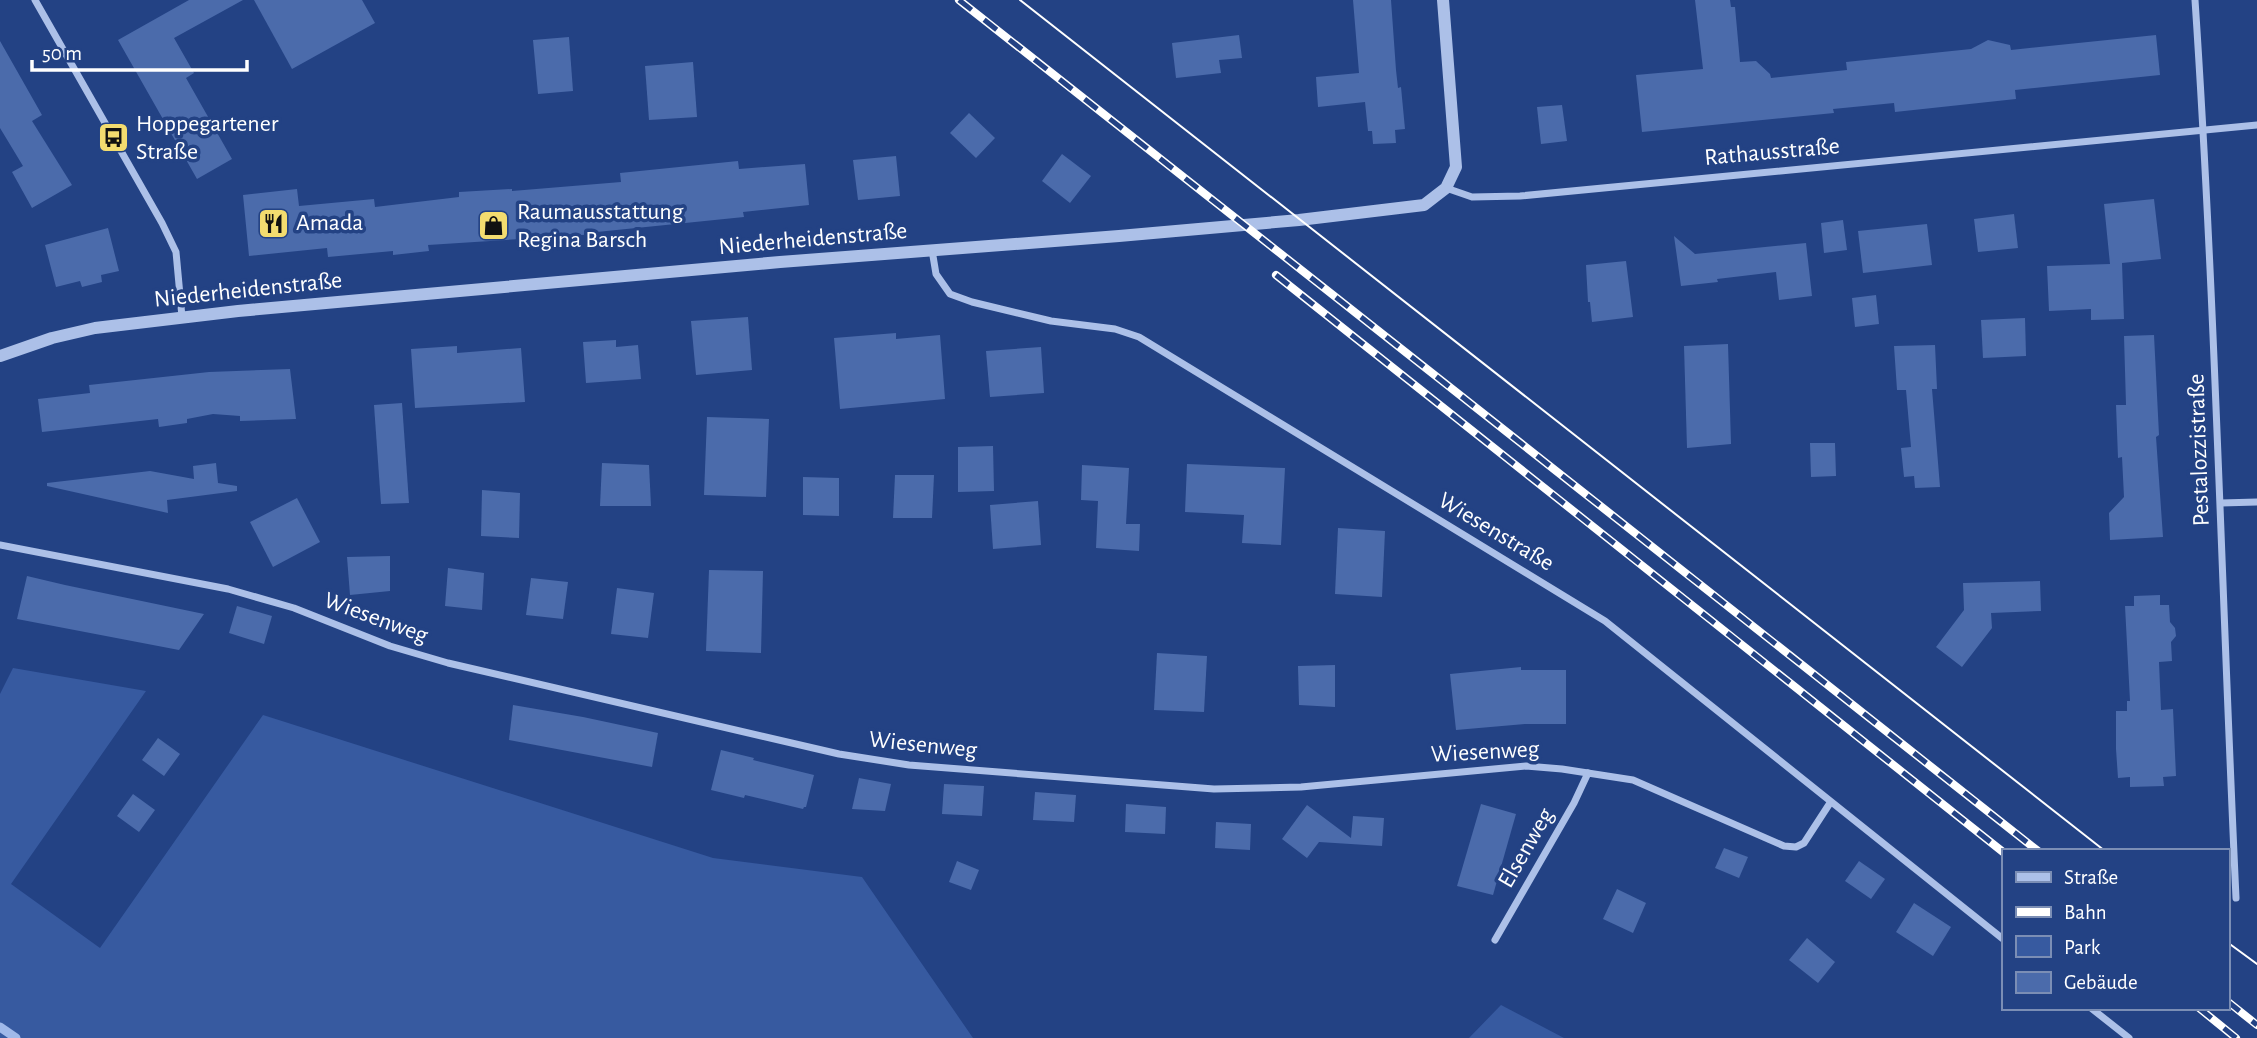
<svg xmlns="http://www.w3.org/2000/svg" width="2257" height="1038" viewBox="0 0 2257 1038" font-family="'Alegreya Sans',sans-serif">
<rect width="100%" height="100%" fill="#234284"/>
<!-- green -->
<g fill="#375aa0">
<polygon points="13,668 146,691 11,884 100,948 263,715 713,858 862,877 973,1038 0,1038 0,694"/>
<polygon points="1501,1005 1564,1038 1469,1038"/>
</g>
<g fill="none" stroke-linecap="round" stroke-linejoin="round">
<!-- stream -->
<polyline stroke="#a0b9e9" stroke-width="9" points="0,1027 16,1038"/>
</g>
<!-- building -->
<g fill="#4b6bab">
<polygon points="189,0 243,0 174,38 194,73 186,78 232,159 197,179 118,40"/>
<polygon points="254,0 362,0 375,23 292,69"/>
<polygon points="1353,0 1391,0 1396,70 1398,88 1401,87 1405,129 1395,130 1396,143 1373,144 1372,131 1368,131 1365,102 1318,107 1316,77 1359,73"/>
<polygon points="1695,0 1730,0 1731,7 1735,7 1740,62 1756,61 1770,74 1771,78 1847,70 1846,62 1971,49 1988,40 2010,45 2011,50 2156,35 2160,75 2015,90 2016,99 1895,112 1894,103 1833,109 1834,113 1642,132 1636,75 1703,69"/>
<polygon points="1239,35 1242,58 1219,60 1221,73 1176,78 1172,43"/>
<polygon points="569,37 573,91 538,94 533,40"/>
<polygon points="0,41 42,115 32,121 72,185 32,208 12,172 23,166 0,128"/>
<polygon points="693,62 697,117 649,120 645,66"/>
<polygon points="1562,105 1567,141 1541,144 1537,107"/>
<polygon points="969,113 995,138 976,158 950,133"/>
<polygon points="1062,154 1091,176 1070,203 1042,181"/>
<polygon points="896,156 900,196 858,200 853,160"/>
<polygon points="738,161 739,169 805,164 809,205 743,212 744,217 597,232 597,234 428,245 429,251 393,255 393,251 328,257 327,248 249,256 243,195 297,189 299,206 374,199 375,207 459,197 459,192 512,189 512,191 621,182 620,173"/>
<polygon points="2154,199 2161,259 2122,263 2124,319 2091,320 2091,309 2049,311 2047,266 2110,264 2104,204"/>
<polygon points="2014,214 2018,248 1978,252 1974,219"/>
<polygon points="1843,220 1847,250 1824,253 1821,223"/>
<polygon points="1927,224 1932,265 1863,273 1858,231"/>
<polygon points="108,228 119,271 101,275 102,282 82,287 80,281 56,287 45,245"/>
<polygon points="1674,236 1695,254 1806,243 1812,296 1779,300 1776,272 1717,279 1718,282 1681,286"/>
<polygon points="1626,261 1633,317 1592,322 1590,302 1588,302 1586,265"/>
<polygon points="1876,295 1879,324 1855,327 1852,298"/>
<polygon points="748,317 752,370 696,375 691,321"/>
<polygon points="2025,318 2026,356 1983,358 1981,320"/>
<polygon points="896,333 896,339 940,335 945,399 840,409 834,338"/>
<polygon points="2154,335 2159,435 2156,437 2163,537 2110,540 2109,513 2124,497 2122,457 2118,458 2116,405 2126,405 2124,336"/>
<polygon points="616,340 616,347 638,345 641,379 586,383 583,342"/>
<polygon points="1728,344 1731,444 1687,448 1684,346"/>
<polygon points="1935,345 1937,389 1932,389 1940,487 1915,488 1914,476 1904,477 1901,448 1911,447 1906,390 1897,390 1894,346"/>
<polygon points="457,346 457,353 521,348 525,402 415,408 411,349"/>
<polygon points="1041,347 1044,393 990,397 986,351"/>
<polygon points="290,369 296,419 240,421 240,416 213,414 187,419 187,423 159,427 158,419 42,432 38,399 90,393 89,385 209,372"/>
<polygon points="402,403 409,503 381,504 374,405"/>
<polygon points="707,417 769,419 766,497 704,495"/>
<polygon points="1810,443 1835,443 1836,476 1811,477"/>
<polygon points="993,446 994,491 958,492 958,447"/>
<polygon points="216,463 218,483 237,486 237,491 167,500 168,513 47,486 47,483 150,471 194,479 193,466"/>
<polygon points="602,463 649,465 651,506 600,506"/>
<polygon points="1187,464 1285,468 1281,545 1242,543 1244,515 1185,512"/>
<polygon points="1082,465 1129,468 1126,524 1140,524 1139,551 1096,548 1098,501 1081,500"/>
<polygon points="895,475 934,475 932,518 893,518"/>
<polygon points="803,477 839,478 839,516 803,515"/>
<polygon points="482,490 520,493 519,538 481,536"/>
<polygon points="297,498 320,542 273,567 250,522"/>
<polygon points="1038,501 1041,545 993,549 990,505"/>
<polygon points="1338,528 1385,531 1382,597 1335,594"/>
<polygon points="390,556 390,591 350,595 347,557"/>
<polygon points="448,568 484,573 482,610 445,606"/>
<polygon points="709,570 763,571 761,653 706,651"/>
<polygon points="27,576 65,585 204,614 179,650 17,619"/>
<polygon points="531,578 568,582 563,619 526,615"/>
<polygon points="2040,581 2041,611 1991,613 1992,628 1962,667 1936,647 1964,610 1963,583"/>
<polygon points="617,588 654,593 648,638 611,634"/>
<polygon points="2160,595 2160,605 2169,605 2170,622 2175,628 2176,636 2171,642 2172,661 2159,662 2161,710 2173,709 2176,776 2163,777 2164,786 2130,787 2130,777 2118,778 2116,749 2116,711 2127,711 2127,701 2130,701 2125,606 2134,606 2134,596"/>
<polygon points="237,606 272,616 264,644 229,633"/>
<polygon points="1157,653 1207,656 1204,712 1154,710"/>
<polygon points="1335,665 1335,707 1299,705 1298,666"/>
<polygon points="1521,667 1521,670 1566,670 1566,724 1525,724 1456,730 1450,674"/>
<polygon points="513,705 583,717 658,733 652,767 509,740"/>
<polygon points="158,738 180,754 164,776 142,760"/>
<polygon points="721,750 754,758 753,760 814,775 806,807 804,807 803,809 745,795 744,798 711,790"/>
<polygon points="859,778 891,784 885,811 852,809"/>
<polygon points="944,784 984,786 982,816 942,814"/>
<polygon points="1035,792 1076,795 1074,822 1033,820"/>
<polygon points="133,794 155,810 139,832 117,816"/>
<polygon points="1126,804 1166,807 1165,834 1125,832"/>
<polygon points="1481,804 1516,814 1493,895 1457,886"/>
<polygon points="1307,805 1351,838 1353,816 1384,818 1382,846 1319,842 1307,858 1282,839"/>
<polygon points="1216,822 1251,824 1250,850 1215,848"/>
<polygon points="1724,848 1748,857 1739,878 1715,868"/>
<polygon points="957,861 979,870 971,890 949,882"/>
<polygon points="1859,861 1885,879 1871,899 1845,881"/>
<polygon points="1617,889 1646,903 1633,933 1603,919"/>
<polygon points="1914,903 1951,927 1933,956 1896,932"/>
<polygon points="1807,938 1835,962 1818,983 1789,960"/>
</g>
<g fill="none" stroke-linecap="round" stroke-linejoin="round">
<!-- minor -->
<g stroke="#acc0e8" stroke-width="7">
<polyline points="35,0 162,223 176,252 182,317"/>
<path d="M2195,0C2215,299 2222,599 2236,898"/>
<polyline points="1446,188 1472,197 1520,196 2257,125"/>
<polyline points="932,250 936,274 950,294 972,302 1051,321 1115,329 1139,337 1605,621 2003,939"/>
<polyline points="2221,503 2257,502"/>
<polyline points="0,545 228,589 294,608 390,646 448,663 839,754 909,765 1214,789 1301,787 1526,766 1562,769 1633,780 1784,846 1796,847 1804,843 1830,803"/>
<polyline points="1495,940 1574,803 1588,773"/>
<polyline points="2091,1008 2129,1038"/>
</g>
<!-- tertiary -->
<polyline stroke="#acc0e8" stroke-width="12" points="0,356 52,338 95,328 238,311 780,262 1119,236 1299,220 1424,205 1446,188 1456,167 1443,0"/>
<!-- tram -->
<g stroke="#fff" stroke-width="2">
<polyline points="1020,0 2105,851"/>
<polyline points="2227,942 2257,964"/>
</g>
<defs>
<g id="rail">
<polyline points="959,0 2038,851"/>
<polyline points="1276,275 2003,852"/>
<polyline points="2227,1001 2257,1025"/>
<polyline points="2199,1008 2236,1038"/>
</g>
</defs>
<!-- rail casing -->
<use href="#rail" stroke="#fff" stroke-width="8"/>
<!-- rail -->
<use href="#rail" stroke="#234284" stroke-width="5" stroke-dasharray="16" stroke-linecap="butt"/>
</g>
<!-- icons -->
<defs>
<symbol id="bus-square" viewBox="-11 -11 22 22"><rect x="-9" y="-9" width="18" height="18" rx="4" fill="#f3dc6f" stroke="#234284"/><path d="M-5-6H5V4H4V6H2V4H-2V6H-4V4H-5ZM-3.5-4V0h7V-4ZM-3.5 1.2v1.5H-2V1.2ZM2 1.2v1.5H3.5V1.2Z" fill="#111"/></symbol>
<symbol id="restaurant-square" viewBox="-11 -11 22 22"><rect x="-9" y="-9" width="18" height="18" rx="4" fill="#f3dc6f" stroke="#234284"/><path d="M-5-6h1v4h1v-4h1v4h1v-4h1v5L-1.5 .5V6h-2V.5L-5-1ZM5-6V6H3V1.5H1.5Q1.5-4 5-6Z" fill="#111"/></symbol>
<symbol id="shop-square" viewBox="-11 -11 22 22"><rect x="-9" y="-9" width="18" height="18" rx="4" fill="#f3dc6f" stroke="#234284"/><path d="M-5-2.5h2.3a2.7 3.5 0 0 1 5.4 0H5L5.5 6h-11ZM-1.5-2.5h3a1.5 2.3 0 0 0-3 0Z" fill="#111"/></symbol>
</defs>
<g fill-rule="evenodd">
<use href="#bus-square" x="96" y="120" width="35" height="35"/>
<use href="#restaurant-square" x="256" y="206" width="35" height="35"/>
<use href="#shop-square" x="476" y="208" width="35" height="35"/>
</g>
<g text-anchor="middle" dominant-baseline="central" stroke-width="7" stroke-linejoin="round" paint-order="stroke">
<!-- poi labels -->
<g font-size="24" fill="#fff" stroke="#234284" text-anchor="start">
<text x="136" y="124">Hoppegartener<tspan x="136" dy="28">Straße</tspan></text>
<text x="517" y="212">Raumausstattung<tspan x="517" dy="28">Regina Barsch</tspan></text>
<text x="296" y="223">Amada</text>
</g>
<!-- street labels -->
<g font-size="24" fill="#fff" stroke="#234284">
<text transform="translate(1772 152) rotate(-5)">Rathausstraße</text>
<text transform="translate(813 239) rotate(-5)">Niederheidenstraße</text>
<text transform="translate(248 290) rotate(-6)">Niederheidenstraße</text>
<text transform="translate(2199 450) rotate(-92)">Pestalozzistraße</text>
<text transform="translate(1496 532) rotate(31)">Wiesenstraße</text>
<text transform="translate(376 618) rotate(20)">Wiesenweg</text>
<text transform="translate(923 745) rotate(6)">Wiesenweg</text>
<text transform="translate(1485 752) rotate(-3)">Wiesenweg</text>
<text transform="translate(1526 848) rotate(-60)">Elsenweg</text>
</g>
</g>
<!-- legend -->
<rect x="2002" y="849" width="228" height="161" fill="#234284" stroke="#7b8eb5" stroke-width="2"/>
<rect x="2016" y="872" width="35" height="10" fill="#acc0e8" stroke="#7b8eb5" stroke-width="2"/>
<text x="2064" y="884" font-size="21" fill="#ffffff">Straße</text>
<rect x="2016" y="907" width="35" height="10" fill="#ffffff" stroke="#7b8eb5" stroke-width="2"/>
<text x="2064" y="919" font-size="21" fill="#ffffff">Bahn</text>
<rect x="2016" y="936" width="35" height="21" fill="#375aa0" stroke="#7b8eb5" stroke-width="2"/>
<text x="2064" y="954" font-size="21" fill="#ffffff">Park</text>
<rect x="2016" y="972" width="35" height="21" fill="#4b6bab" stroke="#7b8eb5" stroke-width="2"/>
<text x="2064" y="989" font-size="21" fill="#ffffff">Gebäude</text>
<!-- scale -->
<path d="M32 60v10h215v-10" fill="none" stroke="#ffffff" stroke-width="3.5"/>
<text x="42" y="60" font-size="21" fill="#ffffff" stroke="#234284" stroke-width="5" paint-order="stroke">50 m</text>
</svg>
